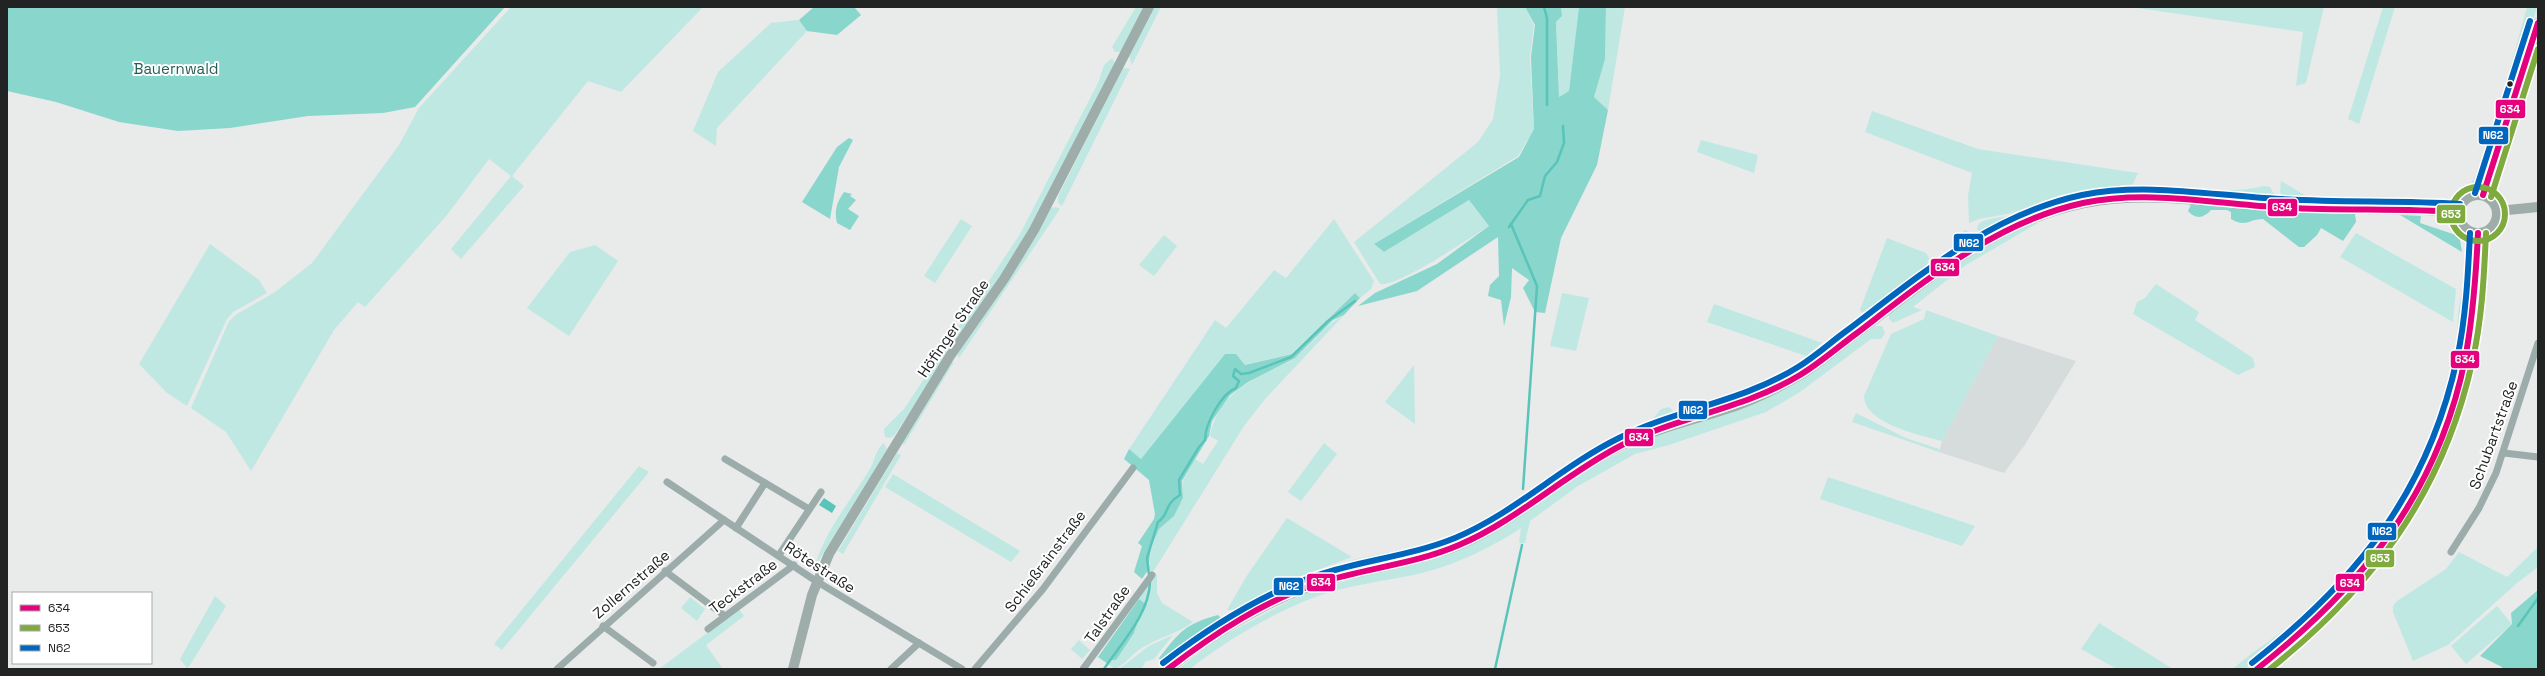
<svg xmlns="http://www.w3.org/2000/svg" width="2545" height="676" viewBox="0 0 2545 676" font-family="'Space Grotesk',sans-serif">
<rect width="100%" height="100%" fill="#e9eaea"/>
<!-- built -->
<polygon fill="#d5dcdb" points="1998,336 2076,361 2024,446 2004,473 1939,452 1942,441"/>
<!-- green -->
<g fill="#c0e8e2">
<polygon points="511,7 703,7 621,92 588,81 512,176 524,186 461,259 451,249 511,176 489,159 447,215 365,307 358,302 334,330 251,471 226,432 191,408 229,321 237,314 275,292 312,263 399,145 419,108"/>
<polygon points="1136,7 1145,7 1121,52 1115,52 1112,47"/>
<polygon points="1154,7 1161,7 1132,65 1129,56"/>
<path d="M1497,7H1525L1534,25L1530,57L1534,130L1518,156L1374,244L1384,252L1469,200L1489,226C1471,237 1397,288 1380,284L1354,242L1478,142L1493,119L1500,75Z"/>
<polygon points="1561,7 1579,7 1569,91 1559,97 1556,22 1562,16"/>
<polygon points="1606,7 1625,7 1608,110 1593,97 1605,59"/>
<polygon points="2130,7 2324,7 2306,83 2296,86 2303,32"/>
<polygon points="2383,7 2395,7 2359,124 2348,119"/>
<polygon points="2527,7 2537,7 2522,59 2517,60 2503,107 2507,109 2483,176 2478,186 2471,191 2470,185 2476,175 2496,120"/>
<polygon points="799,20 807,31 717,128 716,146 693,131 718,72 771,23"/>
<polygon points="1112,58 1116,64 1048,197 1004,271 894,436 889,438 885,437 884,429 904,409 1020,234 1098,83 1104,65"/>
<polygon points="1123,68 1130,69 1062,206 1058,203 1058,196"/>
<polygon points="1872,111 1978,149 2138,173 2133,184 2061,195 2012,213 1979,219 1969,223 1968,196 1972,173 1865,132"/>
<polygon points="1701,140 1758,155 1754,173 1697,152"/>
<polygon points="2281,181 2315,201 2284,200 2280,192"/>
<path d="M2264,186L2270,187L2274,194L2273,202C2209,196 2148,188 2084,200C2059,204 2034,212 2011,222C2001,227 1991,235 1981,234L1977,229L1979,223C1990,217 2005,218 2017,214C2058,201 2097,189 2140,188C2182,186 2223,196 2264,186Z"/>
<polygon points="1056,207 1060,209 959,358 957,354 1009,279 1051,208"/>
<polygon points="961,219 972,226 935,283 924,276"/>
<polygon points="1334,219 1374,281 1371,289 1360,298 1355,293 1291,354 1245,365 1236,354 1225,354 1141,459 1129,449 1215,320 1226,328 1274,270 1286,278"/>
<polygon points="2035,222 2038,223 1966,265 1913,307 1922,310 1893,323 1889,319 1889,314 1986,244"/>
<path d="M2453,222C2478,235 2471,274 2468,297C2465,328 2462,359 2454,390C2436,457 2400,525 2352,576C2319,610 2281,639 2245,669H2233C2254,650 2279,636 2300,618C2372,553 2438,464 2455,366C2458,349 2457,333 2458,315C2460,295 2472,254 2463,237C2460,232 2454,229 2451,224Z"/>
<path d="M1966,230L1974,237L1973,242L1808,365L1749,397L1686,417L1678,411L1684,404C1690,403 1696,404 1702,403C1742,398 1777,379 1810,358L1951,251L1961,233Z"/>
<polygon points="2356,233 2456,289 2453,322 2340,257"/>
<polygon points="1164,235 1177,246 1154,276 1139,265"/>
<polygon points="1887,238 1926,253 1929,258 1927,265 1863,313 1860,310"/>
<polygon points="210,244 259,280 267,293 233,312 227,319 187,406 167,393 139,364"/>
<polygon points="595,245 618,261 569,336 527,308 570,252"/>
<polygon points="2156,284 2199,312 2195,320 2253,358 2255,367 2238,375 2133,314 2137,302 2145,298"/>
<polygon points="1562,293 1589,298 1576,351 1550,346"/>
<polygon points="1714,304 1822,343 1806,356 1707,322"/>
<path d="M1926,310L1998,336L1942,441C1920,435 1865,424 1864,396L1891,334L1924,319Z"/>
<path d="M1344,315L1265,399L1244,426L1155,569L1152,572L1149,570L1151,547L1159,529L1174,516L1183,498V481L1195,459L1203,464L1218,441L1210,436C1217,399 1242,384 1274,369C1281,365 1290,362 1296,357C1313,344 1324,325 1344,315Z"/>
<path d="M1875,326H1882L1885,333L1881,339H1871L1800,392L1766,412L1669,445L1635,454L1578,486L1530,521L1525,543H1519L1521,528C1489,549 1451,567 1413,575C1383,581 1353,585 1324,594C1283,607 1223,642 1190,669H1178L1219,638L1302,594L1466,546L1500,530L1587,469L1656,435L1728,413L1835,356Z"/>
<polygon points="951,362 954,362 904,445 902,443"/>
<polygon points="1414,365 1415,424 1385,402"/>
<polygon points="1669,407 1673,411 1674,418 1672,421 1624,439 1589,458 1510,514 1458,542 1357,568 1227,621 1226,619 1228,615 1312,575 1356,559 1432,543 1472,529 1509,508 1583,456 1651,421 1661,409"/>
<polygon points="1856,413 1906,438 1939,449 1939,452 1852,422"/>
<path d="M884,443L887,449L859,498L815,566C826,528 852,500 871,467C875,459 876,449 884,443Z"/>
<polygon points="1324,443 1337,454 1301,501 1288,492"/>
<polygon points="897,453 901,455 843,554 838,551"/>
<polygon points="639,466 649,472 502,650 494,644"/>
<polygon points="893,474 1020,551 1011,562 885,487"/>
<polygon points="1828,477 1975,526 1962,546 1820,499"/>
<polygon points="1287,518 1352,557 1304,575 1233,610 1227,610 1246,577"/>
<polygon points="2538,547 2538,567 2517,583 2448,645 2413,661 2393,612 2393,606 2397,601 2446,569 2459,552 2507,577"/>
<path d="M1157,574V593L1162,603L1193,622C1176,635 1154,638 1136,652C1130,657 1122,667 1114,669L1108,664L1111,660H1116L1134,633L1140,615L1147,605L1139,599Z"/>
<polygon points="215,596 226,606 190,665 187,668 180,659"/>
<polygon points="690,597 705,609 697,621 681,608"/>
<polygon points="2497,606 2512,624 2466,664 2451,646"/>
<polygon points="739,609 744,616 706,645 723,669 659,669"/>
<polygon points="2099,623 2173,669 2117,669 2081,649"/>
<polygon points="1173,635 1154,659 1145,662 1142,669 1119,669 1149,646"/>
<polygon points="1079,640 1090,650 1082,659 1071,649"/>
</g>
<!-- forest -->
<g fill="#89d6cd">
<polygon points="7,7 505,7 415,107 383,113 308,116 230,128 178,131 119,122 56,102 7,91"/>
<polygon points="814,7 854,7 861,15 837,35 807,31 799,20"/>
<polygon points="1525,7 1561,7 1562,16 1556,22 1559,97 1569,91 1579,7 1606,7 1605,59 1594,97 1608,110 1597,165 1561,238 1545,313 1535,312 1523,288 1529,280 1512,268 1511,297 1504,326 1501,300 1488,296 1490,285 1499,276 1498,237 1417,291 1358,306 1375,293 1437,264 1489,226 1469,200 1384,252 1374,244 1519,157 1534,129 1531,57 1535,25"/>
<polygon points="849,138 853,140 839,167 830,219 802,202 837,147"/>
<path d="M844,192L852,194L850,196L856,200L848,209L859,216L850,230L837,223C834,210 837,202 844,192Z"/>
<path d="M2192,202L2276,211L2355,214L2356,222L2343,241L2321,228L2317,235L2304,247H2299L2263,219C2248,219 2247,228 2231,219V212L2227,210H2211C2204,218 2196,220 2188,211Z"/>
<polygon points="2400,215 2421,216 2420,223 2456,235 2460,240 2462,252"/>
<polygon points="1355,293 1360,298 1344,315 1333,320 1295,358 1248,382 1230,395 1212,421 1209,436 1182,481 1183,498 1174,516 1159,529 1151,547 1148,570 1142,579 1134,572 1142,546 1138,543 1154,519 1155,514 1149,480 1124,459 1129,449 1141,459 1225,354 1236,354 1245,365 1292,354"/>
<polygon points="2538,590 2538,667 2536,669 2502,669 2502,667 2480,656 2512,624 2511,613"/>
<polygon points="1139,599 1147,605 1140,615 1134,633 1116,660 1111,660 1108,664 1098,657"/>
<path d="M1218,615L1221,618L1218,625L1161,662L1159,658C1181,631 1183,625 1218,615Z"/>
</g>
<!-- water -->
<polygon fill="#59c4b9" points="824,498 836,506 832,513 819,505"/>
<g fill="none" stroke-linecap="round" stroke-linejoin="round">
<!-- stream -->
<g stroke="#59c4b9" stroke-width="2.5">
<polyline points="1544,7 1547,18 1547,105"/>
<polyline points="1511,224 1537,286 1523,489"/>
<polyline points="1509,227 1528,200 1540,196 1545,176 1557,162 1564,143 1563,126"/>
<path d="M1149,575L1147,558L1158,522C1170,514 1163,505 1180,495L1179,480L1199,447L1205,440C1205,424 1221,394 1236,388L1239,381L1233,376L1235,369L1241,374L1249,373L1291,357L1328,321L1355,301"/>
<polyline points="2518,626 2538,598"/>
<path d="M1104,669C1121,643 1149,615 1150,582"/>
<polyline points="1495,669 1522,545"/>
</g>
<!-- street -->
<g stroke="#9bacaa" stroke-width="7">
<polyline points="2504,453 2538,457"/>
<polyline points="725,459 809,509"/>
<polyline points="667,482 816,581 962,669"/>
<polyline points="736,528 765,483"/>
<polyline points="2451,552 2479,508 2496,473 2538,343"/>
<polyline points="779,555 821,492"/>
<polyline points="665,571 725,616"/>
<polyline points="603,626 653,663"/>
<polyline points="708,629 794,565"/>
<polyline points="557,669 724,520"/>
<polyline points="891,669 919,643"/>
<polyline points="975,669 1043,589 1133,468"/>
<polyline points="1083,669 1152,575"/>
</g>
<!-- secondary -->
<g stroke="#9eadaa" stroke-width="10">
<circle cx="2478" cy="214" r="19"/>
<polyline points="2483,195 2538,23"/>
<polyline points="2498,211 2538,207"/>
<polyline points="793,669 812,595 829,554 950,356 1004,279 1034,230 1149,7"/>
<path d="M1168,669C1219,629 1279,592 1343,576C1382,566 1422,560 1459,545C1519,519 1565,473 1622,445C1654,429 1689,421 1723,410C1750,402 1776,389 1800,375C1816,365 1831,353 1846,341C1920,286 1991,222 2084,203C2148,191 2210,202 2275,207C2336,211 2398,207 2459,212"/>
<path d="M2257,669C2276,654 2295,639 2313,623C2338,601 2360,574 2380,548C2453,452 2475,352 2478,233"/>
</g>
<defs>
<g id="bus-1">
<polyline points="2483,195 2538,23"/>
<path d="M1168,669C1215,633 1265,600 1322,582C1367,568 1415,564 1459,545C1518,520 1565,474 1622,445C1680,416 1744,409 1800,375C1820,363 1838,347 1857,333C1926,280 1996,222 2083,203C2146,190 2211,203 2274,207C2336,211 2398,208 2459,212"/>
<path d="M2257,669C2362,586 2438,494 2465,359C2473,318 2476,275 2478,233"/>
</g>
<g id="bus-2">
<circle cx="2478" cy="214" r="27"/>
<polyline points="2491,197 2538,49"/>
<path d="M2270,669C2373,587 2443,492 2472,363C2482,320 2484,277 2486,233"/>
</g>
<g id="bus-3">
<polyline points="2475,193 2530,21"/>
<path d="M1163,663C1210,627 1261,594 1318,575C1363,560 1411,556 1455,538C1515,513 1562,466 1619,438C1677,409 1742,402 1798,367C1816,356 1832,341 1849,329C1920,275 1992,214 2082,195C2148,182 2215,196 2281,199C2341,203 2400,200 2460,204"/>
<path d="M2252,663C2357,580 2428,492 2457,359C2466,317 2468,275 2470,233"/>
</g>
</defs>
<!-- bus-1 casing -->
<use href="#bus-1" stroke="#fff" stroke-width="9"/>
<!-- bus-2 casing -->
<use href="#bus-2" stroke="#fff" stroke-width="9"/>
<!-- bus-3 casing -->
<use href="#bus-3" stroke="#fff" stroke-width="9"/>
<!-- bus-1 -->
<use href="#bus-1" stroke="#e5007d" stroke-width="6"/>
<!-- bus-2 -->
<use href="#bus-2" stroke="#7eaa3e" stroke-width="6"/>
<!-- bus-3 -->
<use href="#bus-3" stroke="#0065bd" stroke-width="6"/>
</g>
<!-- markers -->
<circle fill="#222323" stroke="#fff" stroke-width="1.5" cx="2510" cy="84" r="3.5"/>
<g text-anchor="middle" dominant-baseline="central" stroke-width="4" stroke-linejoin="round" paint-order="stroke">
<!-- park labels -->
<g font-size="15" fill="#265d56" stroke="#fff">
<text x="176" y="68">Bauernwald</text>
</g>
<!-- street labels -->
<g font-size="15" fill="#222323" stroke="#fff">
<text transform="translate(953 328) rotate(-56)">Höfinger Straße</text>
<text transform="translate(2493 435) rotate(-70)">Schubartstraße</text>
<text transform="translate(1045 561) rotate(-53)">Schießrainstraße</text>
<text transform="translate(820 567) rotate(33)">Rötestraße</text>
<text transform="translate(631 584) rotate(-41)">Zollernstraße</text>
<text transform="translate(743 586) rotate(-37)">Teckstraße</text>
<text transform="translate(1107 614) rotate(-55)">Talstraße</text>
</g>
</g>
<g stroke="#fff" stroke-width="1.5">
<rect x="2495" y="99" width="31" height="20" rx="4" fill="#e5007d"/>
<rect x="2478" y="126" width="31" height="19" rx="4" fill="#0065bd"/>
<rect x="2267" y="198" width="31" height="19" rx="4" fill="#e5007d"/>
<rect x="2436" y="204" width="30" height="20" rx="4" fill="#7eaa3e"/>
<rect x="1953" y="233" width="31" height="19" rx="4" fill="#0065bd"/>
<rect x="1930" y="258" width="30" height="19" rx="4" fill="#e5007d"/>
<rect x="2450" y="350" width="30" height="19" rx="4" fill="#e5007d"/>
<rect x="1678" y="400" width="30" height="20" rx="4" fill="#0065bd"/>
<rect x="1624" y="428" width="30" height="19" rx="4" fill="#e5007d"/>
<rect x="2367" y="522" width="30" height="19" rx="4" fill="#0065bd"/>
<rect x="2365" y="549" width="30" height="19" rx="4" fill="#7eaa3e"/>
<rect x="1306" y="573" width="30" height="19" rx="4" fill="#e5007d"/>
<rect x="2335" y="573" width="30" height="19" rx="4" fill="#e5007d"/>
<rect x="1273" y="577" width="31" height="19" rx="4" fill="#0065bd"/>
</g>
<g font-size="11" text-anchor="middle" font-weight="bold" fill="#fff">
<text x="2510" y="113">634</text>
<text x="2493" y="139">N62</text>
<text x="2282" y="211">634</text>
<text x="2451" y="218">653</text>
<text x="1969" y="247">N62</text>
<text x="1945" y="271">634</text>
<text x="2465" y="363">634</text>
<text x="1693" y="414">N62</text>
<text x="1639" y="441">634</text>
<text x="2382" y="535">N62</text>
<text x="2380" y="562">653</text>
<text x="1321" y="586">634</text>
<text x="2350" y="587">634</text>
<text x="1289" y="590">N62</text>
</g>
<!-- border -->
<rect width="2545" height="676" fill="none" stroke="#222323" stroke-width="16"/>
<!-- legend -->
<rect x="12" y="592" width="140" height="72" fill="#ffffff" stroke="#a7a7a7"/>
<rect x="20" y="605" width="20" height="6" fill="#e5007d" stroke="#a7a7a7"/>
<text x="48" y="612" font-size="12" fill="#222323">634</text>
<rect x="20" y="625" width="20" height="6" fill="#7eaa3e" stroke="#a7a7a7"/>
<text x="48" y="632" font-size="12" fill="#222323">653</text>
<rect x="20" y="645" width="20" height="6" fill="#0065bd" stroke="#a7a7a7"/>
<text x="48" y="652" font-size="12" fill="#222323">N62</text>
</svg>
